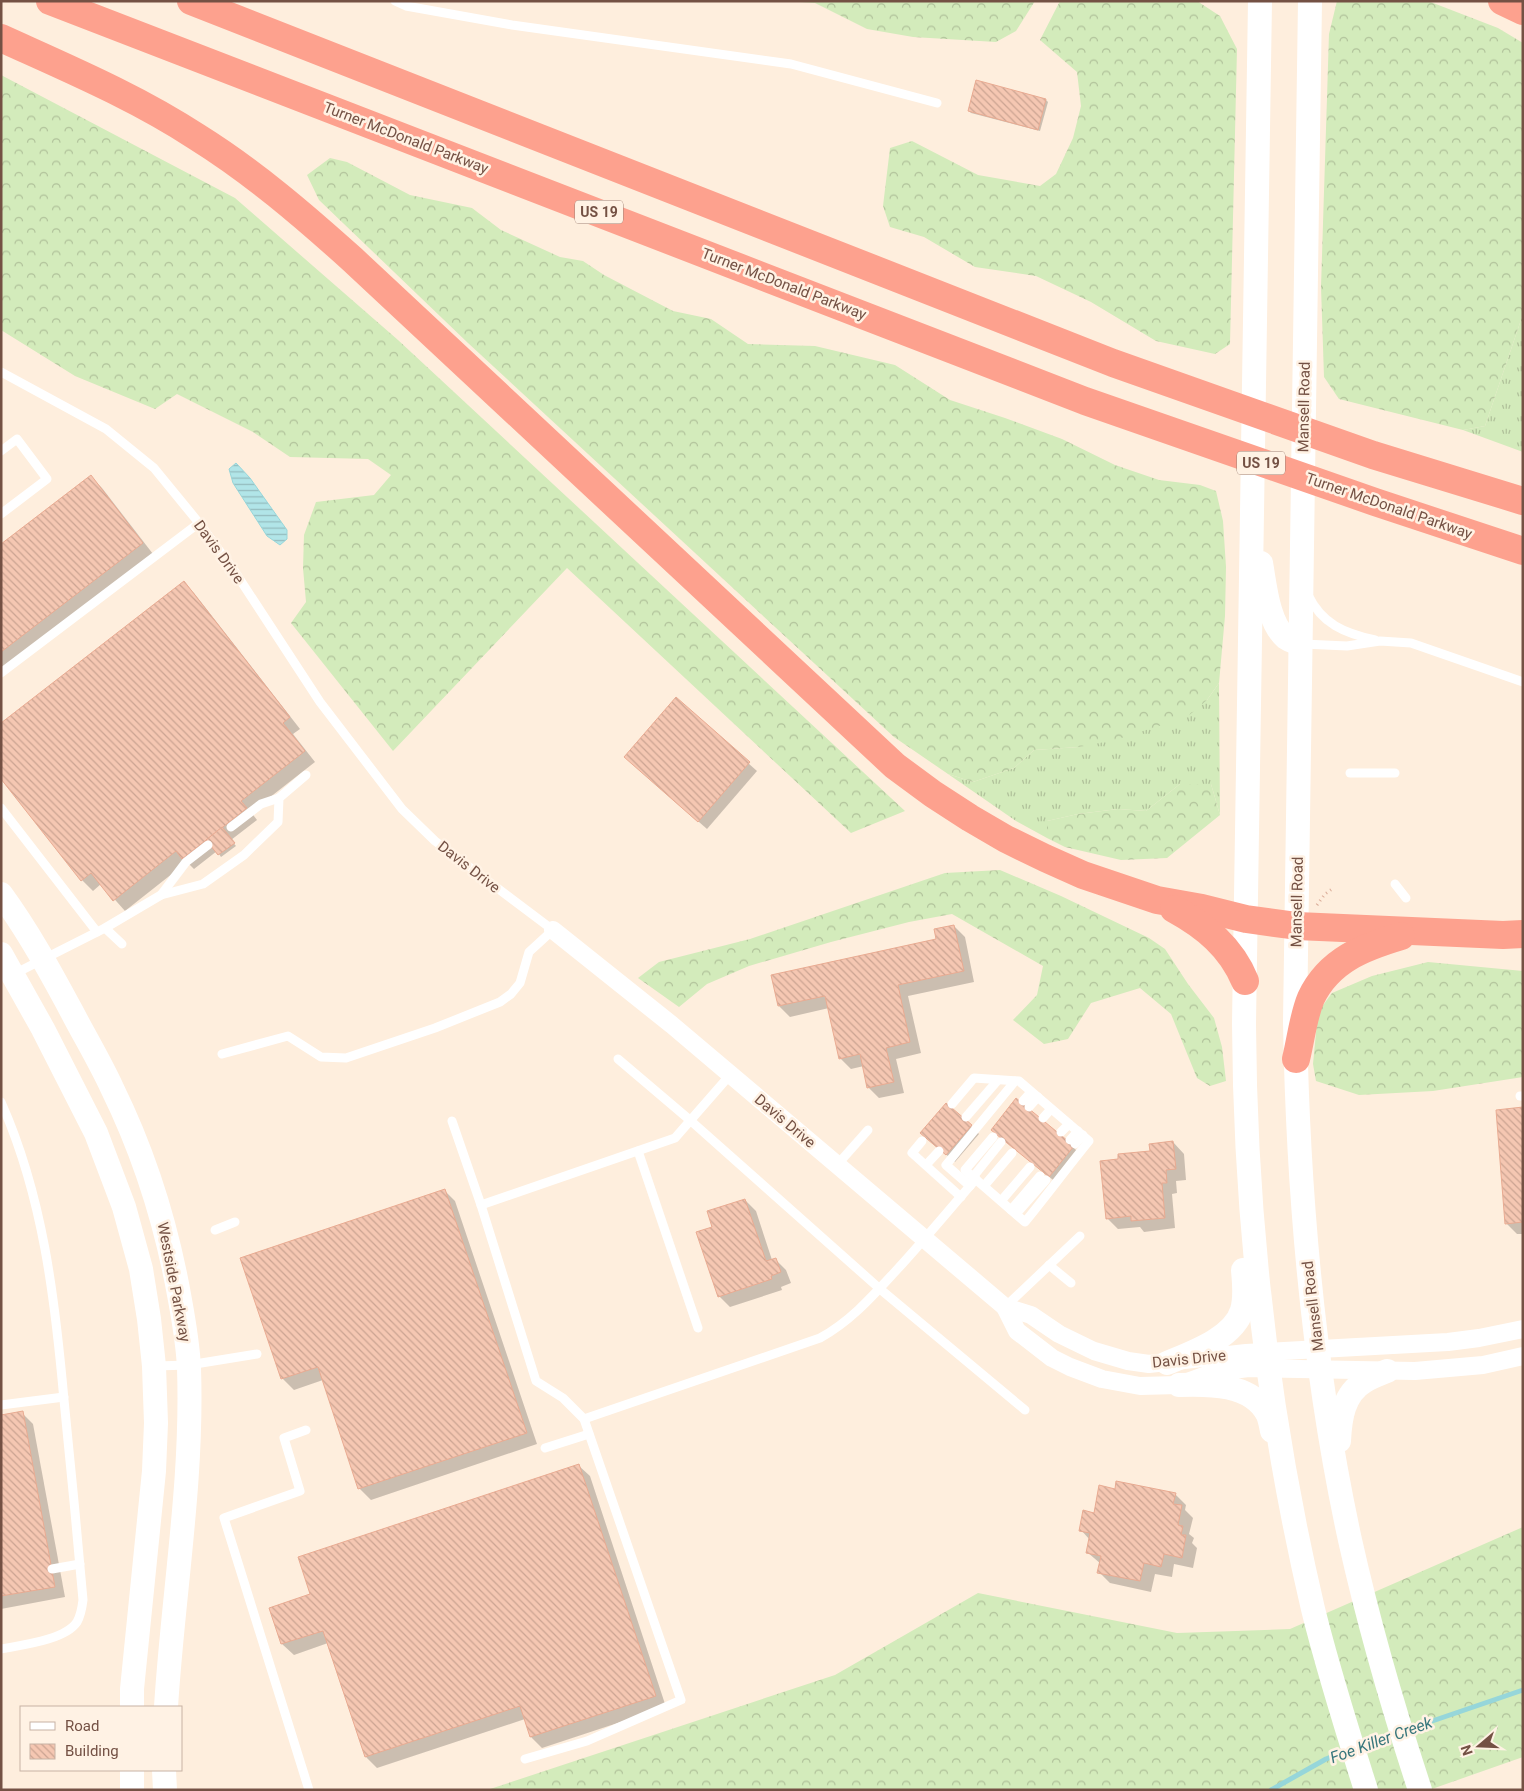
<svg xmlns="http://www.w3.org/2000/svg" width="1524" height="1791" viewBox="0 0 1524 1791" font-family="Roboto,sans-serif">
<defs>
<pattern id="grass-tufts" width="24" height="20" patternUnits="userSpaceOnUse" patternTransform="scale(1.25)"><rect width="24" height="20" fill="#d3ebbb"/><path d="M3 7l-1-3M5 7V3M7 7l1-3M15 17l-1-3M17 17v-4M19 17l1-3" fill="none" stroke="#b0c19a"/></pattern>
<pattern id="forest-crowns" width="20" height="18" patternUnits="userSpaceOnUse" patternTransform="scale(1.25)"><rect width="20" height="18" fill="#d3ebbb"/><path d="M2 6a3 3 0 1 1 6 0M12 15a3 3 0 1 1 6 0" fill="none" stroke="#b0c19a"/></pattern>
<pattern id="water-rules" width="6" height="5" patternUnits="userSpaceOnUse" patternTransform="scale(1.25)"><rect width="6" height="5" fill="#b1e5e8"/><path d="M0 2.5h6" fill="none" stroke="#95bcbe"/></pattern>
<pattern id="building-back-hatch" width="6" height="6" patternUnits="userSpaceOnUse" patternTransform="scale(1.25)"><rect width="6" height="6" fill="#f5c7b2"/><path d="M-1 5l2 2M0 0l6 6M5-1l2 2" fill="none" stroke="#cba492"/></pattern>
</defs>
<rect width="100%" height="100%" fill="#feeedd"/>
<!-- grass -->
<g fill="url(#grass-tufts)">
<polygon points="1523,314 1523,452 1463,430 1485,426"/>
<polygon points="1219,683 1220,815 1211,784 1180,784 1146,811 1118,809 1078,814 1047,821 1047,838 1016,821 948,774 973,782 1014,768 1034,750 1079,747 1207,700"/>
</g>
<!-- forest -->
<g fill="url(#forest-crowns)">
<polygon points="786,1 1035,1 1016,31 996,42 913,37 867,29 815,3"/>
<polygon points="1060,1 1197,1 1220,16 1237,49 1230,344 1215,354 1156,341 1091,302 1036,276 975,267 924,237 890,227 883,206 890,148 912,141 978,175 1040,186 1056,174 1073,138 1081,106 1077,72 1040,40"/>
<polygon points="1337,1 1428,1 1498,28 1523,43 1523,314 1485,426 1463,430 1339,399 1324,377 1321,287 1329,34"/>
<polygon points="1,75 235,198 398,340 905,811 851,833 567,568 393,751 291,623 306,602 303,568 304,535 316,502 374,495 391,475 368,459 290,457 253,432 177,394 155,409 75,376 1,330"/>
<polygon points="330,158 347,162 410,195 472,208 501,230 560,257 583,261 604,275 673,311 711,319 748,344 815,346 895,365 950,400 1005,418 1062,439 1115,465 1159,480 1200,485 1216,491 1223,521 1226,567 1225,616 1219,683 1207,700 1187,717 1115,740 1079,747 1034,750 1014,768 973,782 948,774 894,737 468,343 319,200 307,175"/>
<polygon points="1180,784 1211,784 1220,815 1167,858 1121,860 1065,847 1047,838 1047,821 1078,814 1118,809 1146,811"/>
<polygon points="1000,870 1061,896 1149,938 1165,949 1188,984 1214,1018 1222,1047 1226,1081 1210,1086 1197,1078 1171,1014 1140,988 1091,1003 1068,1039 1044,1044 1013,1020 1037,995 1043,966 952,914 909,922 831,942 749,966 707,984 679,1007 638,978 659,962 750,939 945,873"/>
<polygon points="1428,962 1523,971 1523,1077 1433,1091 1359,1095 1316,1081 1313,1064 1318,1012 1332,993 1372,976"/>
<polygon points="1523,1527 1523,1757 1429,1790 487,1790 835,1675 978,1593 1177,1633 1290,1629"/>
</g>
<!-- water -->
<polygon fill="url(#water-rules)" stroke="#96d6da" points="236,463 250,478 287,530 287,539 280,545 267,536 233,483 229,469"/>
<!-- shadow -->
<g fill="#0003">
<polygon points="1046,100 1048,102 1040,131 971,113 969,111"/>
<polygon points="91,477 102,488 153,554 1,672 1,546"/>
<polygon points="183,582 194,593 300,729 293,734 315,762 251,812 257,820 231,840 236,846 221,857 217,851 194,869 187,862 125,911 101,884 93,891 82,880"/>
<polygon points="676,699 757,771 707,829 634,765"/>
<polygon points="954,926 965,937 974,982 908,996 921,1053 896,1059 904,1093 879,1098 868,1087 864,1066 851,1069 840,1058 829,1008 790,1017 779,1006 773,976 938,939"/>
<polygon points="1523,1109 1523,1234 1517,1234 1506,1223"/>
<polygon points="971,1126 979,1134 955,1162 930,1141"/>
<polygon points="992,1130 1073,1147 1081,1155 1058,1184"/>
<polygon points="1173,1142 1184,1154 1186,1180 1176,1181 1177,1193 1172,1194 1175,1228 1144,1232 1140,1227 1118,1229 1107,1218 1151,1152"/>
<polygon points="444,1190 455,1201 537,1444 371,1500 359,1488 323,1380 294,1390 283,1379 242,1258"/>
<polygon points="745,1200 756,1211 772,1260 775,1259 786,1270 791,1283 781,1287 782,1290 730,1307 719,1296 713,1227"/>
<polygon points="22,1413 33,1424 65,1597 1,1609 1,1416"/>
<polygon points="578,1465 590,1476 666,1707 542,1748 531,1737 525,1719 377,1768 366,1757 328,1643 294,1655 282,1644 271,1608 312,1595"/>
<polygon points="1116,1490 1175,1494 1186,1505 1185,1510 1193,1518 1189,1534 1194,1538 1192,1543 1197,1548 1193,1568 1174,1564 1172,1577 1155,1574 1151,1592 1110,1583 1099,1572 1101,1564 1087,1552 1090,1540 1081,1530"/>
</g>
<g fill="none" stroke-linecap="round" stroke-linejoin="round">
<!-- stream -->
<g stroke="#96d6da" stroke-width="5">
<polyline points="1406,1730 1523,1690"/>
<polyline points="1359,1747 1396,1733"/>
<polyline points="1271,1790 1326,1759 1346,1751"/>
</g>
</g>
<!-- building -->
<g fill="url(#building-back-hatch)" stroke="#e9ab92">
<polygon points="976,80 1046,99 1038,130 968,111"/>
<polygon points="91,475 143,543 1,652 1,544"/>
<polygon points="184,581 290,717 283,723 305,751 241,801 247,808 182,859 176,851 113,901 91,873 81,881 1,779 1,723"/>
<polygon points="676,697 750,762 698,822 624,757"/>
<polygon points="222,827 235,843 218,855 206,840"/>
<polygon points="954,925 964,971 898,985 910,1042 886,1048 894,1082 867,1088 860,1054 839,1059 825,996 778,1006 771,975 936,939 934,929"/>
<polygon points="1016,1098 1074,1146 1049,1177 991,1130"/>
<polygon points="946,1103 972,1125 946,1155 920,1133"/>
<polygon points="1523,1107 1523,1222 1505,1224 1496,1110"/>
<polygon points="1173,1141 1176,1169 1166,1170 1167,1183 1162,1183 1165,1218 1131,1221 1131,1216 1106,1219 1100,1161 1118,1159 1118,1154 1150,1151 1149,1144"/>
<polygon points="445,1189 527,1433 358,1489 318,1367 281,1379 240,1258"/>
<polygon points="745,1199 766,1261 776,1258 781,1272 771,1276 772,1279 718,1297 696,1232 712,1227 707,1211"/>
<polygon points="23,1411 55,1587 1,1596 1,1415"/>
<polygon points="579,1464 656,1696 530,1737 520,1706 365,1757 323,1631 281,1644 269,1608 310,1594 298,1557"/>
<polygon points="1116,1481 1176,1493 1173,1504 1182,1505 1178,1525 1183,1526 1181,1535 1186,1535 1182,1558 1164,1554 1161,1567 1144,1563 1140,1581 1097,1573 1101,1556 1086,1553 1090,1533 1079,1531 1083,1510 1094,1513 1099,1485 1115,1489"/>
</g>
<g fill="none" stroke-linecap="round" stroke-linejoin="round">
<!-- path -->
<polyline stroke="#d9aa96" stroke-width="3" stroke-dasharray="1 4" stroke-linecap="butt" points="1317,905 1325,894 1332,889"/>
<!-- lane -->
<g stroke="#fff" stroke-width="9">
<polyline points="395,1 406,6 512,25 791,64 937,103"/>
<polyline points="1,372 106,429 154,468 199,523 235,572 320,702 402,809 435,841 553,930 529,952 520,983 511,994 500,1002 435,1028 346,1058 321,1057 288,1036 222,1054"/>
<polyline points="1,451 17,439 47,479 1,514"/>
<path d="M1308,595C1322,624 1344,633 1375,640"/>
<polyline points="1303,644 1347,646 1380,641 1411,643 1523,682"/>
<polyline points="1,673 199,523"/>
<polyline points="1350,773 1395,773"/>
<polyline points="1,808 97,932"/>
<polyline points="231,827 261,804 279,798"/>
<polyline points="1395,884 1406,898"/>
<polyline points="161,895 186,862 208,845"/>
<polyline points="105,928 122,944"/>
<polyline points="14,974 105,928 161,895 203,884 244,855 278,822 279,798 306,775"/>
<polyline points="618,1059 691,1121 880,1289 1025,1410"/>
<polyline points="1520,1096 1523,1096"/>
<polyline points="1023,1101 1031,1092"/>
<path d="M1,1102C43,1196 55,1299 64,1400C71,1467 77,1533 83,1600C82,1608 81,1615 77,1622C65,1640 22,1645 1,1649"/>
<path d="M952,1104L974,1078L1019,1081L1089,1141C1067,1168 1047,1195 1025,1222L965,1170L993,1137"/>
<polyline points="1029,1107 1038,1097"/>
<polyline points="966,1117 998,1080"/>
<polyline points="1043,1118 1051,1109"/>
<polyline points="452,1121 481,1205 536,1381 563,1398 584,1419 681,1700 587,1741 525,1759"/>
<polyline points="1061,1132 1069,1124"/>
<polyline points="1070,1140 1078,1131"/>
<polyline points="922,1141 912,1153 961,1197"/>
<polyline points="1075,1144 1083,1135"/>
<polyline points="638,1151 698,1328"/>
<polyline points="837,1165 868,1130"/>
<polyline points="926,1165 939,1151"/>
<polyline points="973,1177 1001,1142"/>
<polyline points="970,1186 946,1165 1015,1081"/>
<polyline points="984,1186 1012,1153"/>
<polyline points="1001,1201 1030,1167"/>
<polyline points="481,1205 675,1138 730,1075"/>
<polyline points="1011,1210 1040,1176"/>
<polyline points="1016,1214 1046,1180"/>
<polyline points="215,1230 235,1222"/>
<polyline points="1049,1265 1071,1283"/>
<polyline points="1005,1307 1080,1236"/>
<polyline points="156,1366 189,1365 257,1354"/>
<polyline points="1,1405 64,1397"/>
<path d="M584,1419L820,1338C849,1322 870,1299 892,1275C921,1244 948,1211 976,1179"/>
<polyline points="306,1430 284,1438 300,1491 224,1518 309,1790"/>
<polyline points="545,1448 589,1434"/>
<polyline points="52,1569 80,1564"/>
</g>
<!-- street -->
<g stroke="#fff" stroke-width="18">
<polyline points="553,930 672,1025 1005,1307 1031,1315 1059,1334 1094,1351 1128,1361 1149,1364 1246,1353 1448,1342 1479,1338 1523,1329"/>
<polyline points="1005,1307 1017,1331 1052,1358 1070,1367 1102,1379 1140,1386 1179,1385 1215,1372 1249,1368 1415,1371 1483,1365 1523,1356"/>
</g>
<!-- secondary -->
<g stroke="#fff" stroke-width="24">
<path d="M1260,1L1244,1024C1245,1221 1268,1417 1313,1609C1328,1670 1347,1730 1366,1790"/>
<path d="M1310,1L1295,1022C1298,1196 1313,1370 1350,1540C1369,1625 1393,1708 1420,1790"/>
<path d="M1261,563C1265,585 1268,623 1286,638C1290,641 1296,642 1301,644"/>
<path d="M1,894C28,931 50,971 72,1012C85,1037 100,1062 112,1088C145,1155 167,1226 180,1300C184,1322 188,1346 189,1368C193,1482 173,1594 166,1707"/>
<polyline points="1,954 43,1029 96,1133 124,1207 141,1269 149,1319 154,1366 156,1423 154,1471 132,1689 132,1707"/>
<path d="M1167,1363C1191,1353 1234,1338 1242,1310C1246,1297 1244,1283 1243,1270"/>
<path d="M1179,1385C1208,1384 1252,1383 1268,1415C1270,1420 1271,1426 1272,1431"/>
<path d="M1339,1441C1340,1419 1343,1394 1365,1381C1371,1377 1380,1374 1387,1371"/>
<polyline points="132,1770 132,1790"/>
<polyline points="164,1770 165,1790"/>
</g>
<!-- highway -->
<g stroke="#fda18e" stroke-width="28">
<polyline points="50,1 1085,401 1375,502 1523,551"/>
<polyline points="191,1 1113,363 1373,455 1523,501"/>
<polyline points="1502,1 1523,11"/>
<path d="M1,38C67,68 136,97 197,137C253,172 303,215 352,259L895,766L933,794L970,818L1006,839L1045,858L1083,875L1157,900L1202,908L1246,919L1297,926L1503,935L1523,934"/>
<path d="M1174,909C1205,926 1231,947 1245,981"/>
<path d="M1296,1059C1301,1039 1303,1017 1311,998C1329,960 1364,947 1401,936"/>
</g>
</g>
<g text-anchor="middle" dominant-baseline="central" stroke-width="5" stroke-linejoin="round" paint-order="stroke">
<!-- shield labels -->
<g fill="#fff2e4" stroke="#9e8174" stroke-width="1">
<rect x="575" y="200.5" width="48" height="23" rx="4"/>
<rect x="1237" y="451.5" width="48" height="23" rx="4"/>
</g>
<g font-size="14" font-weight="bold" fill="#745144">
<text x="599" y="212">US 19</text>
<text x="1261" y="463">US 19</text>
</g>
<!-- street labels -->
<g font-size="15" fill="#745144" stroke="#fff2e4">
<text transform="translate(406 138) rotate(21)">Turner McDonald Parkway</text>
<text transform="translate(784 284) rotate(21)">Turner McDonald Parkway</text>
<text transform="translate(1304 407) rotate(-89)">Mansell Road</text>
<text transform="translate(1389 506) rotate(19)">Turner McDonald Parkway</text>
<text transform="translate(219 552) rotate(54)">Davis Drive</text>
<text transform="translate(469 867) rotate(38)">Davis Drive</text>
<text transform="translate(1297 902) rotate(-89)">Mansell Road</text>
<text transform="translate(785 1121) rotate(40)">Davis Drive</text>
<text transform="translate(174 1282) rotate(79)">Westside Parkway</text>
<text transform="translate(1313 1306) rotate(-97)">Mansell Road</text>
<text transform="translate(1189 1359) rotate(-6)">Davis Drive</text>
</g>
<!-- water labels -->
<g font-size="16" font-style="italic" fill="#37767c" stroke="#fff2e4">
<text transform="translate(1381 1740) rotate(-20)">Foe Killer Creek</text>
</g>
</g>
<!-- border -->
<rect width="1524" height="1791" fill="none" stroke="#745144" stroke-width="5"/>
<!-- legend -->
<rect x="20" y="1706" width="162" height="65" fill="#fff2e4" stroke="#c7b2a4"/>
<rect x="30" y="1722" width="25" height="8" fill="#ffffff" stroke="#c7b2a4"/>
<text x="65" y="1731" font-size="15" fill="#745144">Road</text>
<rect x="30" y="1744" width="25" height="15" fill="url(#building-back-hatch)" stroke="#c7b2a4"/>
<text x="65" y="1756" font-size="15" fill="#745144">Building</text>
<!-- north arrow -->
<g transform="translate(1479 1746) rotate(251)" stroke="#fff2e4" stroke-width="4" paint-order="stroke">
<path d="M0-4L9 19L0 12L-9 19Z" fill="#745144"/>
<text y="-8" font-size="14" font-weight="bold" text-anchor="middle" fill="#745144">N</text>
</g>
</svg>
